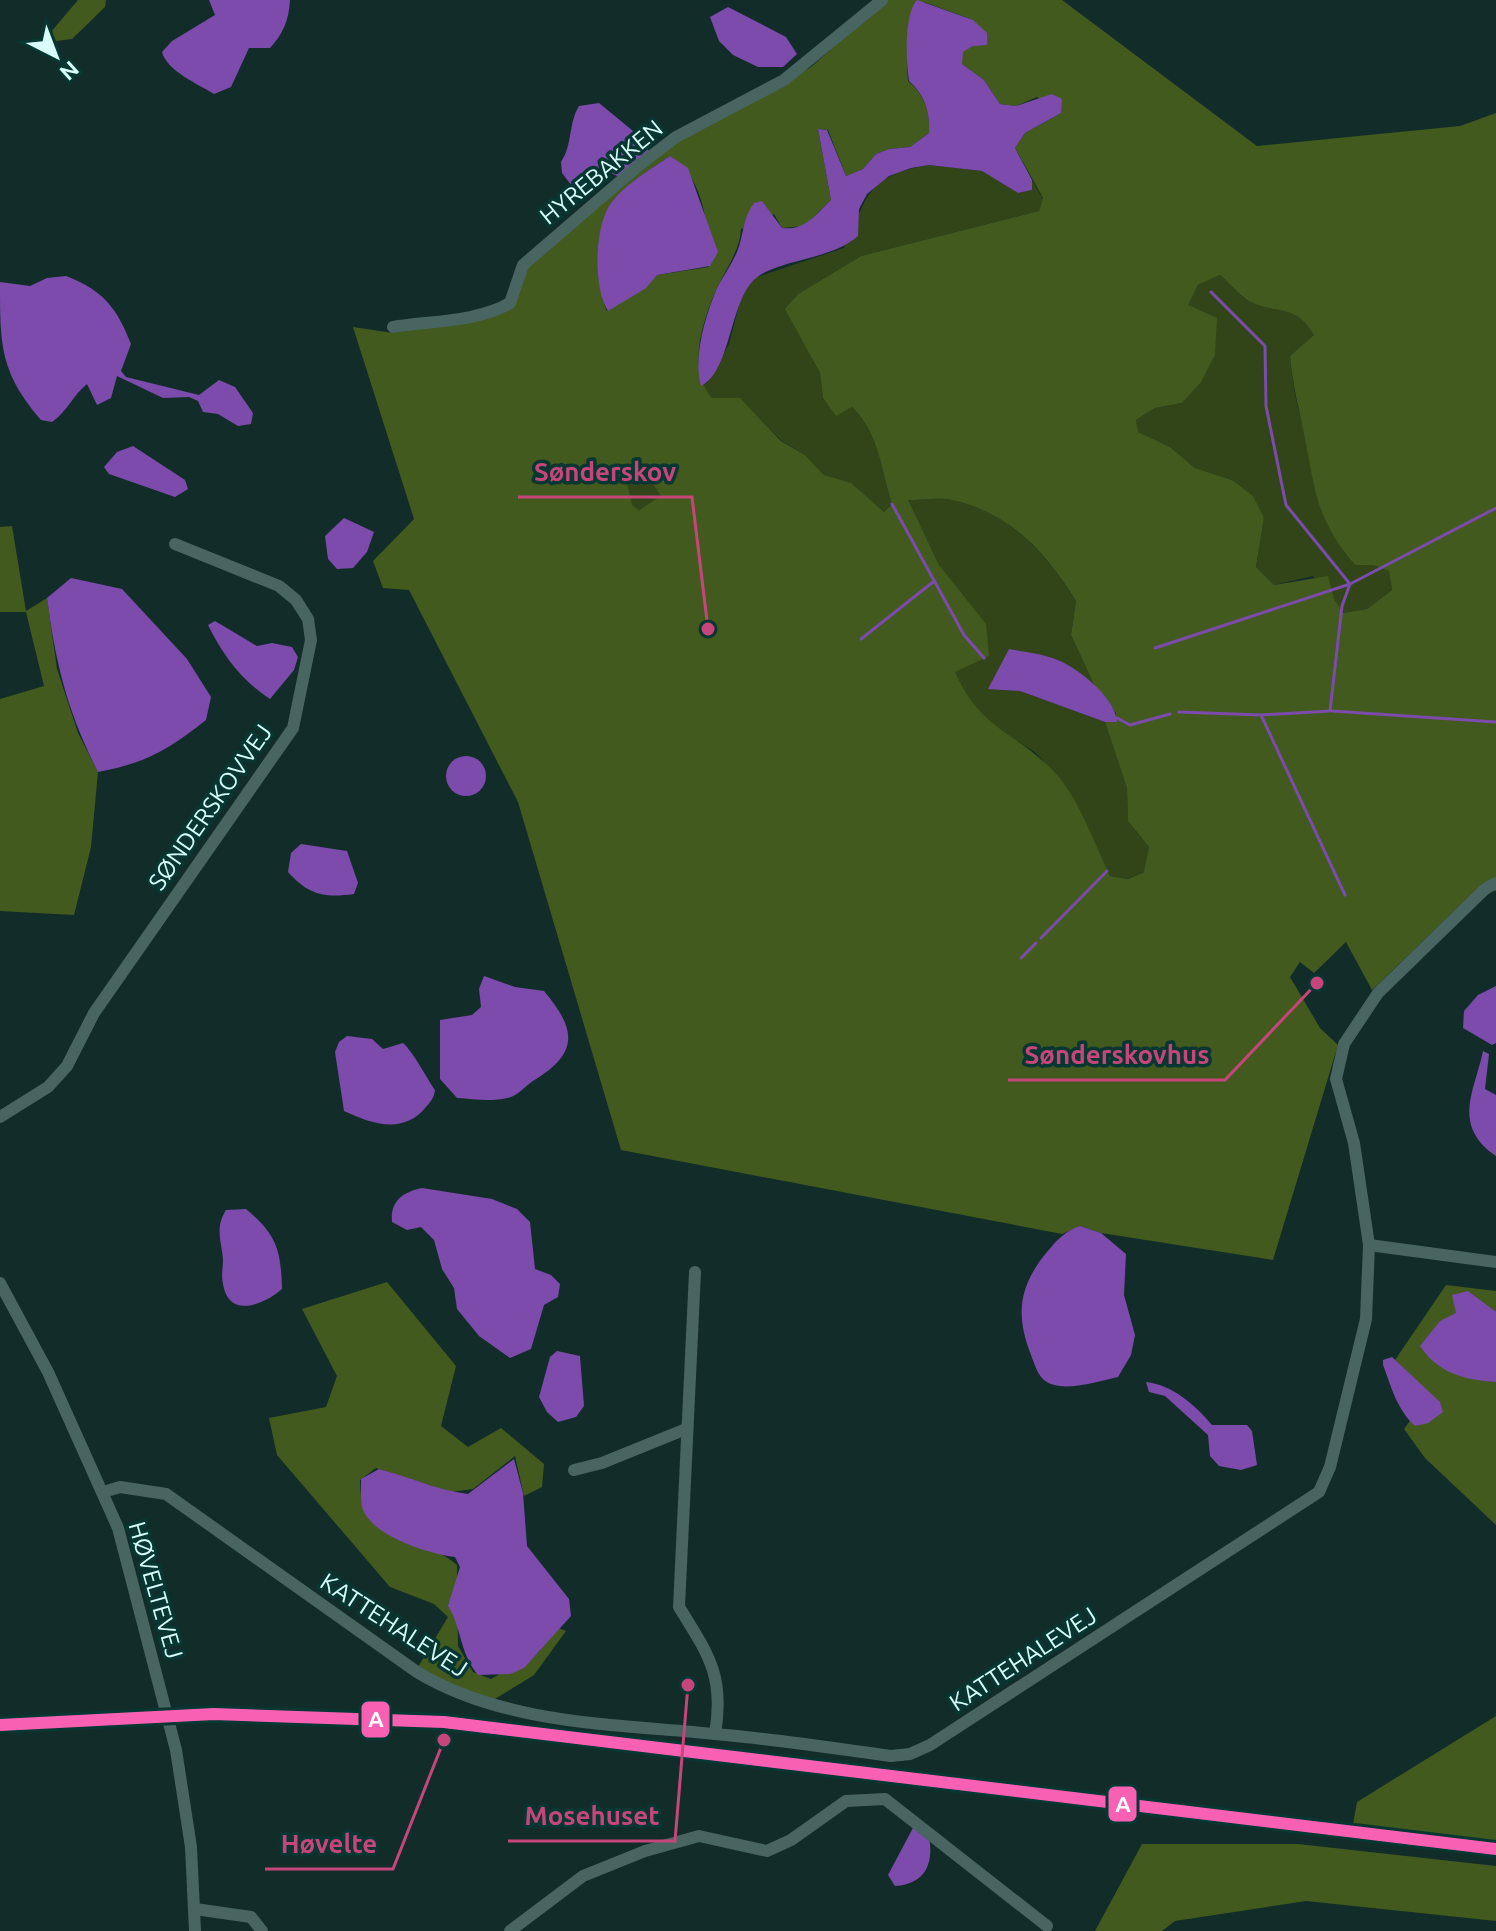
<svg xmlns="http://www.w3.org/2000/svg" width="1496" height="1931" viewBox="0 0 1496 1931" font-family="Ubuntu,sans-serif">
<rect width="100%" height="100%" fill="#122c2a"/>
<!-- green -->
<g fill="#324518">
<path d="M929,165L982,171L1018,193L1032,190V180L1043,199L1039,211L861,256L798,294L786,309L820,373L823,398L836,415L852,407C879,433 881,470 892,504L884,512L851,484L824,475L805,455L782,441L740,399L712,398L701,386L707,383L729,344L742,294L754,278L844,248C868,197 865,176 929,165Z"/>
<path d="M1220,275C1230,284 1242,300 1255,304C1282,314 1297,306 1315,335L1290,356C1295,429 1329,497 1355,565H1373L1389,571L1392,590L1367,609L1343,613L1313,576L1274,585L1256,567L1264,518L1232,480L1195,468L1170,447L1137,432L1136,420L1155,408L1182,403L1187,305L1198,285Z"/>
<polygon points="637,474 649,478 662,496 639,510 631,505 627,483"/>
<path d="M907,500C921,500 938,497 952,500C1010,512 1046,554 1076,601L1071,635L1095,687L1058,660L1009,649L997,675L1001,690L1020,691L1105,722L1127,788L1128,821L1149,847L1145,871L1128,879L1110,876L1061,780L1035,752L990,725L966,698L954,672L958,593L939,565Z"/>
</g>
<!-- forest -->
<g fill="#425a1d" fill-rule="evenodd">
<polygon points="78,0 106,0 105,7 72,39 56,41 51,32"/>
<path d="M887,0H1062L1257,146L1460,126L1496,113V891L1483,883L1372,990L1346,942L1314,973L1300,962L1290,977L1320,1028L1338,1045L1273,1260L1101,1233L1080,1226L1062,1234L621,1150L518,802L409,590L383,588L373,561L414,519L353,327L393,333L512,305L528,264L651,160L689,133L811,67ZM924,2L973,20V46L962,52V64L984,80L1000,104L1016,106L1037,97L1061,113L1025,133L1015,148L1043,198L1039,211L861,256L798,294L785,309L820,373L823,398L836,416L852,407C879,433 881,470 892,504L884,512L851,483L824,475L805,455L781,441L740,398H712C686,369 703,319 718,286C727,267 740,250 741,229L774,214L782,228L804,226L831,200L818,129L828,130L846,176L863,169L876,154L889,149L910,147L929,133C930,112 925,95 908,81C905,50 911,30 924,2ZM670,156C706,180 708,227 709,267L657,275L607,311C597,293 599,220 612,202C625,185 652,168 670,156ZM1220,275C1230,284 1243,300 1255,304C1282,314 1297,306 1314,335L1290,356C1292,382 1298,404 1303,429C1316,489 1313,515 1355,565H1373L1389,571L1392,590L1367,609L1343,613L1334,599L1328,576L1274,585L1256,567L1264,518L1253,496L1232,480L1195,468L1170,447L1138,432L1136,420L1155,408L1182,403L1201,382L1215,355L1217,318L1188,305L1198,285ZM637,474L649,478L661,496L639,510L632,505L627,483ZM908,500C922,500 939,497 952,500C1011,513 1046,553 1076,601L1071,635L1095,687L1116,713L1114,722H1105L1127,788L1128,821L1149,847L1144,872L1128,879L1110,876C1096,847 1079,800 1058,776C1019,732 982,733 955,672L989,656L986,624L939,565Z"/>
<polygon points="12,526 26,611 47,598 57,669 78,733 98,772 91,847 74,915 0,911 0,699 44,686 26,612 0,612 0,527"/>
<path d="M387,1282L456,1366L441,1426L468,1447L501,1428L544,1464L542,1487L524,1496L515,1456L473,1489L450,1492L376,1468L360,1480C358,1549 420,1532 457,1565L458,1646L473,1672L491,1679L539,1652L553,1626L566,1631L534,1675L482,1707L418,1667L448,1617L434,1604L390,1587L277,1455L269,1418L326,1407L337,1376L302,1309Z"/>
<polygon points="1446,1285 1496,1291 1496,1525 1425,1458 1404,1429 1430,1394 1395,1360"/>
<polygon points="1496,1716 1496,1842 1353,1824 1357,1802"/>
<polygon points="1142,1844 1298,1844 1496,1866 1496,1921 1306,1901 1175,1921 1162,1931 1095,1931"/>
</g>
<!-- water -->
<g fill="#7c4bac">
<path d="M209,0H290C289,20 283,34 270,48H249L231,87L214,94C198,84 167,71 162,52L172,41L215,15Z"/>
<path d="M917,0L973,20L987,33V45L973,46L963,52L962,64L984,80L1000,104L1016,106L1052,94L1062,99L1061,113L1025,133L1015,148L1032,180V190L1018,193L982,171L929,165L911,168L889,176L867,194L859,209L858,236C829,262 770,259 751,283C730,308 729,373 701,386C693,356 705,317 717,288C724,274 736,259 740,243C744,228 744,217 754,203L762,201L782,228C805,231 815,215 831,200L818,129L827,130L846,176L863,169L876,154L889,149L910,147L929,133C930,112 925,95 909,81C906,62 904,14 917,0Z"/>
<polygon points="728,7 786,37 797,54 783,67 758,67 733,55 719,41 710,17"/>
<path d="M599,103L644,140L649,152L619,177L602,168L595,169L586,184L575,190L562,173L561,162C573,144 568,124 579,106Z"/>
<path d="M670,156L688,168L718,252L710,266L657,275L646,288L608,311C593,287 594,227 611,203C624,185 652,168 670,156Z"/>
<path d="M66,276C103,290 117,308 131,344L121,371L126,377L199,395L219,380L235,387L253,413L251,424L238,426L218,414L203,412L198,401L189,397L163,398L117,376L111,398L97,405L87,384C72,396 68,411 52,422L41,420C0,372 0,345 0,282L30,286L47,278Z"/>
<polygon points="133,446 185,480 188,489 175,497 109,474 104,467 117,452"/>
<polygon points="344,518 374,532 367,552 353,568 337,569 328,559 325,536"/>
<path d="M71,578L122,589L187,659L211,697L206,720C168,750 146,763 98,772C67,711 56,665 47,598Z"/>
<path d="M215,621L257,646L272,643L292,647L298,657L294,670L270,699C241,680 223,655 208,625Z"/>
<path d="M1009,649C1025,652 1043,654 1058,660C1079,669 1116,698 1117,722H1105L1020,691L988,689Z"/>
<circle cx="466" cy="776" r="20"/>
<path d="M301,844L347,851L358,883L354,894C323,898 309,895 288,872L291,853Z"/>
<path d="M484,976L515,987L544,991C577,1030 579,1053 533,1081C524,1087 518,1096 507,1098C491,1102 473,1099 457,1098L440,1079V1020L472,1015L481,1007L479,989Z"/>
<polygon points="1496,986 1496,1043 1492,1045 1463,1028 1464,1011 1478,995"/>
<path d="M347,1036L372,1039L383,1049L403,1043C414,1053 426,1077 435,1090C434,1098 431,1101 426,1107C403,1135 372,1124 344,1111L335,1052L339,1042Z"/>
<path d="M1483,1051L1489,1054L1485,1089L1496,1095V1156C1451,1125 1475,1090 1483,1051Z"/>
<path d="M422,1188L492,1199L517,1209L530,1222L535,1269L551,1275L560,1284L558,1297L544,1305L531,1349L510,1358L479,1336L457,1309L454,1288L442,1269L434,1240L421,1227L407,1230L392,1222C390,1201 403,1192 422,1188Z"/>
<path d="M246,1209C277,1235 281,1250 282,1289C265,1304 229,1320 223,1284C221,1276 223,1267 223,1259C221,1239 215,1228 226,1210Z"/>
<path d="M1080,1226L1101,1233L1126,1254L1124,1295L1135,1335L1131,1355L1118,1377C1100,1381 1069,1391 1051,1384C1038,1379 1036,1367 1031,1355C1015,1314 1019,1286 1047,1252C1057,1240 1065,1231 1080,1226Z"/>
<path d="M1468,1291L1496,1312V1382C1464,1380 1438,1373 1420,1346L1440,1321L1456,1313L1452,1295Z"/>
<polygon points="557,1351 580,1356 584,1406 576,1417 558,1422 547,1412 539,1397 550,1357"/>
<path d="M1392,1357L1440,1402L1443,1412L1428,1423L1415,1426C1396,1408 1392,1388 1383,1365V1360Z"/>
<path d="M1146,1382C1173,1385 1195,1405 1212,1425H1247L1252,1431L1257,1465L1241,1470L1219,1466L1210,1456L1208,1435L1165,1396L1149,1392Z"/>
<path d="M514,1459L523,1493L527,1546L569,1599L571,1616L524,1668L510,1674L478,1675C459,1652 462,1628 448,1606L460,1567L455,1557C430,1554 374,1537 363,1510C360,1501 361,1488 361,1479L379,1469C410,1477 436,1490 468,1494Z"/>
<path d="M914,1826L929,1837C934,1864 925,1884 895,1886L888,1875Z"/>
</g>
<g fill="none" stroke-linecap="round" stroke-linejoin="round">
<!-- stream -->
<g stroke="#7c4bac" stroke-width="3">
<polyline points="892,504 964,635 984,658"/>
<polyline points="861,639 933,582"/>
<polyline points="1155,648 1350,584 1496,508"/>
<polyline points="1332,711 1496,722"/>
<polyline points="1179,712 1261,715 1330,711 1342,606 1350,584 1286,505 1266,406 1265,346 1211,292"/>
<polyline points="1261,715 1345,895"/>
<polyline points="1117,718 1130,725 1170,714"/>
<polyline points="1041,938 1107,871"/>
<polyline points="1021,958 1036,943"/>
</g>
<!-- minor -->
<g stroke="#486562" stroke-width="12">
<path d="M393,327C429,321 478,322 510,303L523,265L638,166L676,137L784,80L882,0"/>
<polyline points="0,1117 48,1087 67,1066 94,1013 293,728 311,640 308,619 296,600 279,586 175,544"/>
<polyline points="1369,1245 1496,1262"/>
<path d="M695,1272L679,1607C708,1654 725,1676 715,1734"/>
<polyline points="0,1283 48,1372 118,1528 176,1750 191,1847 195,1931"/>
<polyline points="574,1470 602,1463 686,1429"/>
<path d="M103,1492L120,1487L166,1494L417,1672C505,1725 616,1724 715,1734C774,1739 833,1748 891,1756L910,1754L930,1745L1319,1492L1330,1467L1366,1319L1369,1245L1354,1143L1336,1079L1344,1044L1378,993L1485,889L1496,883"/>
<polyline points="195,1909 251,1917 262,1931"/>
<polyline points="510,1931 583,1876 645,1851 699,1836 767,1851 791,1840 846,1801 885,1799 1047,1926"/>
</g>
<defs>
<polyline id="rail-1" points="0,1725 214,1714 444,1722 1496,1849"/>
</defs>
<!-- rail-1 casing -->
<use href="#rail-1" stroke="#083632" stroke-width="18"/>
<!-- rail-1 -->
<use href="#rail-1" stroke="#f860b3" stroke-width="12"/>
</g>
<g text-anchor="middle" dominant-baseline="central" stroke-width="7" stroke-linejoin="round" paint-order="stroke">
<!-- street labels -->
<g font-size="24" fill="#d8fef9" stroke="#083632">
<text transform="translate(601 172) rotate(-39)">HYREBAKKEN</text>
<text transform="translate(210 807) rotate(-55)">SØNDERSKOVVEJ</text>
<text transform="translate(156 1590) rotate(74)">HØVELTEVEJ</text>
<text transform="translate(394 1625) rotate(33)">KATTEHALEVEJ</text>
<text transform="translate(1023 1659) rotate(-33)">KATTEHALEVEJ</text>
</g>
</g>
<!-- callouts -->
<path fill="none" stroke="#c6467b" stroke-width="3" d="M708 629L692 497H518M1317 983L1225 1080H1008M688 1685L675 1841H508M444 1740L393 1869H265"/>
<g fill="#c6467b" stroke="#083632" stroke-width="3">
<circle cx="708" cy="629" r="8"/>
<circle cx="1317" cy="983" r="8"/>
<circle cx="688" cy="1685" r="8"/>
<circle cx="444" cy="1740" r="8"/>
</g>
<g font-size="26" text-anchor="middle" font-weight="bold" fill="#c6467b" stroke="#083632" stroke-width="7" stroke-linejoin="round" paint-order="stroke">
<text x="605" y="481">Sønderskov</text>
<text x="1117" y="1064">Sønderskovhus</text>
<text x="592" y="1825">Mosehuset</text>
<text x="329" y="1853">Høvelte</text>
</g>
<g stroke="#083632" stroke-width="3">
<rect x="360" y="1700" width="31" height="39" rx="8" fill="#f860b3"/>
<rect x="1107" y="1785" width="31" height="38" rx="8" fill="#f860b3"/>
</g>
<g font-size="22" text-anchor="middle" font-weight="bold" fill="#fff">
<text x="376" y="1727">A</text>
<text x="1123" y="1812">A</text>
</g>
<!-- north arrow -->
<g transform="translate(56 56) rotate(138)" stroke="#083632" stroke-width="6" paint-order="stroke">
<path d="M0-6L14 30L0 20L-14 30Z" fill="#d8fef9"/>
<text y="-12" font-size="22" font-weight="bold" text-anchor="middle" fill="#d8fef9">N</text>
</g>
</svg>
